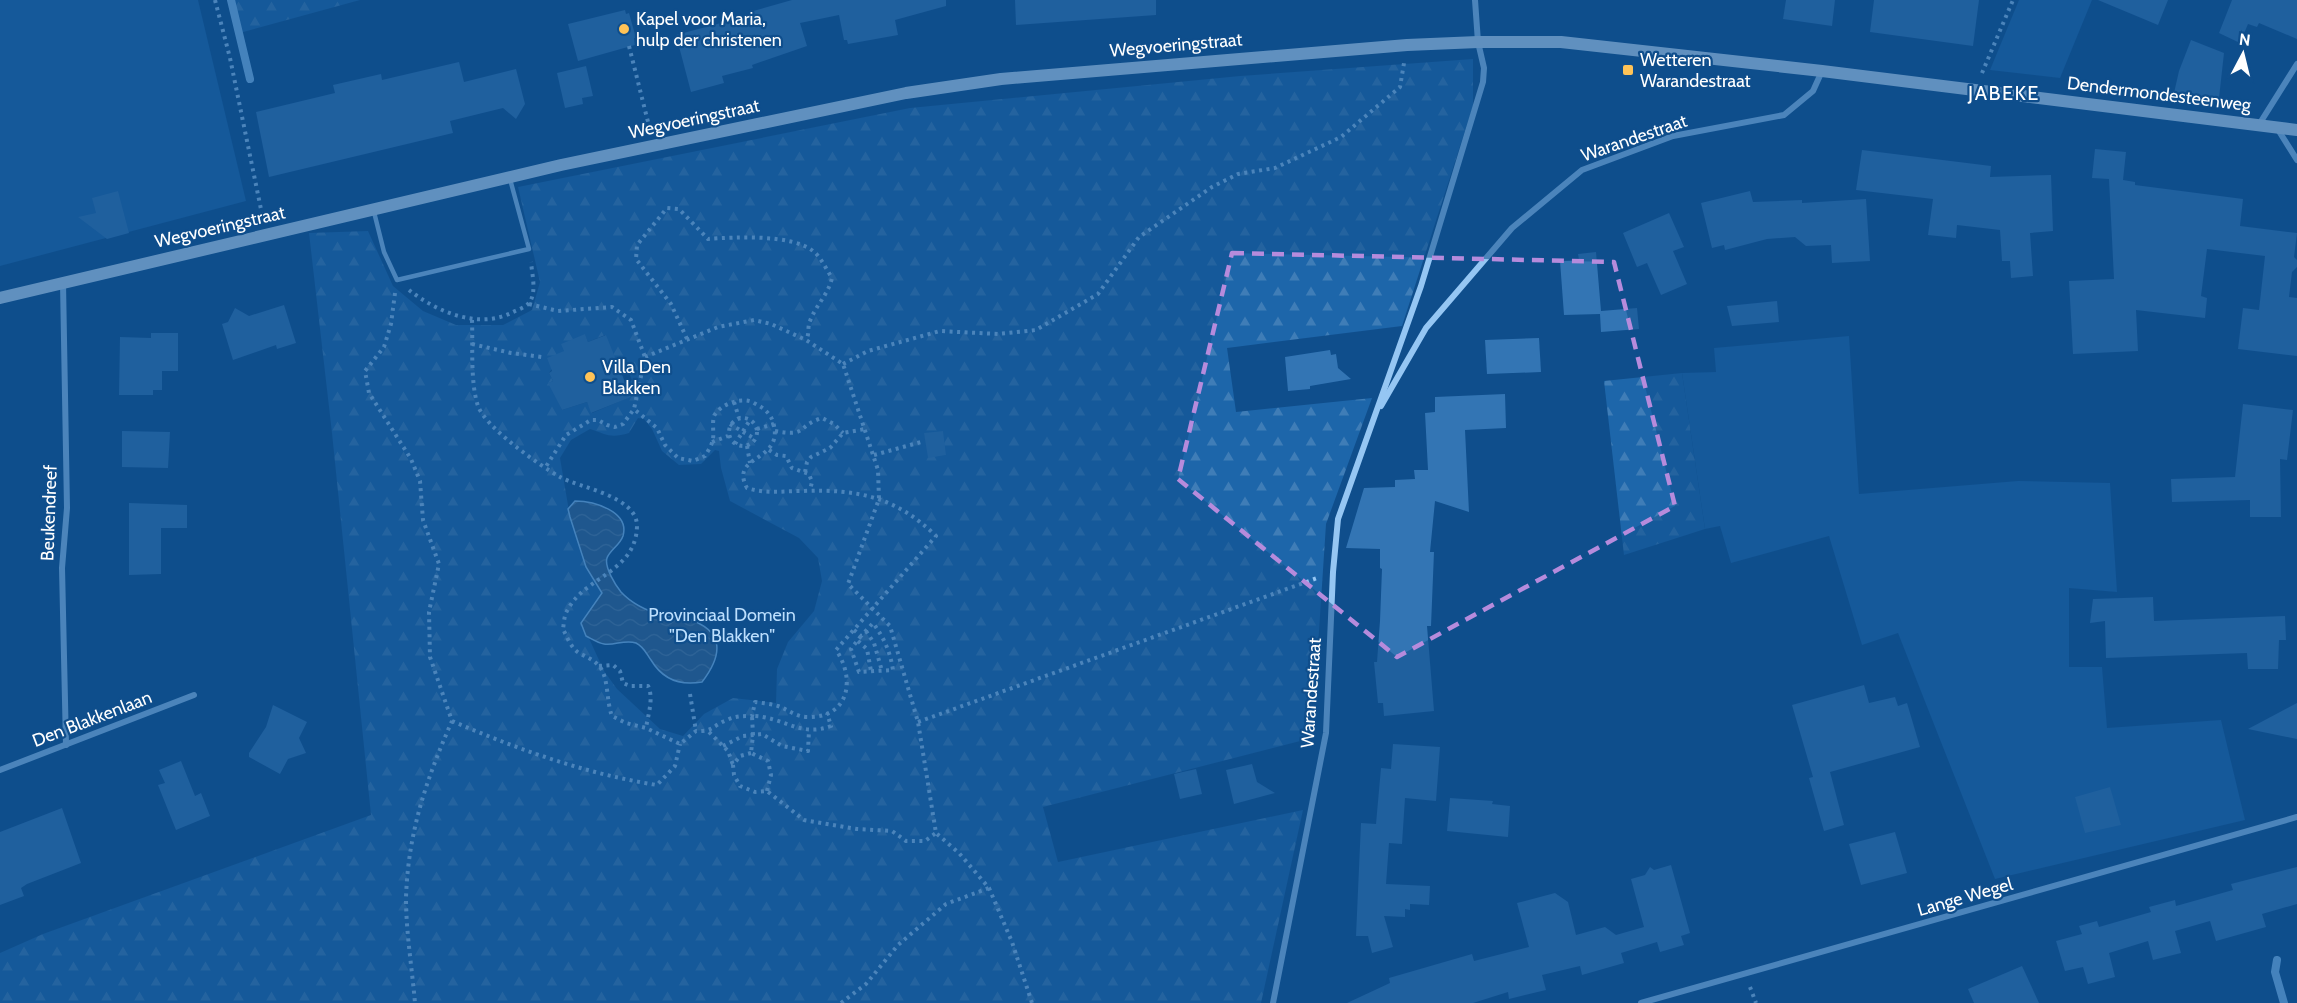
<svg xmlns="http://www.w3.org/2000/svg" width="2297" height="1003" viewBox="0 0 2297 1003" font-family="Cabin,sans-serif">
<defs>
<pattern id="forest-firs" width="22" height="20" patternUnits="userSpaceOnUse" patternTransform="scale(1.5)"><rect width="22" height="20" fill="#1d66aa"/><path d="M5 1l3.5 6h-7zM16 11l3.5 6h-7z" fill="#3f7db7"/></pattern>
<pattern id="water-waves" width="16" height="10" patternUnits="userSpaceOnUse" patternTransform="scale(1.5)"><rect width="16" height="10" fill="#336391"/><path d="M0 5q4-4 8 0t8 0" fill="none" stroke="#527aa2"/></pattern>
</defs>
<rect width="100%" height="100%" fill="#0f4e8c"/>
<!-- green -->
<g fill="#1d66aa">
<polygon points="0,0 198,0 246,201 0,266"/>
<polygon points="2019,0 2092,0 2060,78 1990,70"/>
<polygon points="1849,336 1859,494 2018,481 2110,483 2117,592 2069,588 2069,667 2102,667 2107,728 2221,720 2245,820 1995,879 1898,633 1862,645 1829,536 1731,563 1720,526 1705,529 1682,373 1716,372 1714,348"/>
</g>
<!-- forest -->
<g fill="url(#forest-firs)" fill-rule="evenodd">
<polygon points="228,0 360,0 236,34"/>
<path d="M1473,59V106L1402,326L1227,348L1236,412L1372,398L1326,524L1312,738L1043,807L1058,862L1303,810L1261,1003H0V953L43,934L371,815L332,433L309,233L368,231L393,286L423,311L456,325H503L532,310L540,282L518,187L910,108L1240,76ZM585,335L588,342L605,335L620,371L627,368L632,380L626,384L630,397L592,413L587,402L562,410L549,383L553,381L549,373L564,351ZM638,418L644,419L652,429L662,451L679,465L701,464L715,450L719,451L721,468L730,501L799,538L818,558L822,581L814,611L788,642L777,669L776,703L733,698L704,714L683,736L660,729L617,689L604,671L582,623L602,593L586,567L570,517L560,458L571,440L590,429C606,434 610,439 629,433Z"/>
<polygon points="1682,373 1705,529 1624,555 1604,381"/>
</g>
<!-- water -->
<path fill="url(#water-waves)" stroke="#86c2f7" stroke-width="1.5" d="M575,501C593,501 630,511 623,536C620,545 610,550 607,558C604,567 616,586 621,592C632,604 650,612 665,616C672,618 681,617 688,619C726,631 722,656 702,682C680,686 663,680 651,660C646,653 644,647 636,643C625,639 614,646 604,644C598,643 592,639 586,636L581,623L602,593L586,567L570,517L568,509Z"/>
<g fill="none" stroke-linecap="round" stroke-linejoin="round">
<!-- stream -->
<g stroke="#86c2f7" stroke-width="8">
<polyline points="231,0 250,79"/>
<polyline points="2277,960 2275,972 2284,1003"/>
</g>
</g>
<!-- building -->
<g fill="#3375b4">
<polygon points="792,0 946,0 946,6 895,20 898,35 848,44 847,40 844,40 839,15 800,23 807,46 752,65 753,68 722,76 724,83 691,92 676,35 751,15 750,12"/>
<polygon points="1015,0 1156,0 1156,15 1016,25"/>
<polygon points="1786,0 1835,0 1832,26 1783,19"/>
<polygon points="1874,0 1979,0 1973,46 1870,32"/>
<polygon points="2098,0 2168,0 2158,25"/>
<polygon points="2232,0 2297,0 2297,39 2259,23 2257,27 2248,24 2240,43 2219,33"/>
<polygon points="625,10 626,14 629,13 636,38 634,38 635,45 578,61 568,24"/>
<polygon points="2191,40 2224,53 2219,98 2174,93 2179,71"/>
<polygon points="459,62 464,82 516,69 525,104 516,119 503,108 450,121 453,133 269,177 256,112 335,93 333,85 381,74 382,80"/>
<polygon points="586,66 593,96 582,98 583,104 565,108 557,73"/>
<polygon points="2095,149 2126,152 2123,180 2135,182 2135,185 2243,199 2240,226 2297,233 2294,257 2297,260 2297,267 2292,272 2289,297 2297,298 2297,356 2238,349 2243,308 2259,310 2265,256 2207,249 2201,296 2207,298 2205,318 2136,310 2138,351 2073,354 2069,281 2114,279 2109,179 2092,178"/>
<polygon points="1862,150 1991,166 1990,177 2051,175 2053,231 2030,233 2033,276 2011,278 2010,261 2002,261 2000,230 1957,225 1956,238 1928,235 1933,199 1856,190"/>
<polygon points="118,191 129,233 107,239 78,217 96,213 92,198"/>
<polygon points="1750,191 1753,202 1802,200 1802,203 1866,199 1870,261 1832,263 1831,245 1806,246 1795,237 1767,239 1725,250 1724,245 1712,248 1701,203"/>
<polygon points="1669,213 1684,247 1673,251 1687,284 1661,295 1647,263 1637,267 1623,233"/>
<polygon points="1596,252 1601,311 1637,308 1639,329 1601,332 1600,314 1564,315 1560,261 1579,260 1578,254"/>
<polygon points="1777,301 1779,322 1732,326 1727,306"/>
<polygon points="284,305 296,343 277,349 276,345 233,360 222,324 228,322 235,308 249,316"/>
<polygon points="151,333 178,333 178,371 162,371 162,390 153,390 153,395 119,395 120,337 151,338"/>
<polygon points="585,334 588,342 606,335 631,397 591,413 587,402 562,410 548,383 553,381 549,373 552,371 547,358 564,351 561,344"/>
<polygon points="1539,338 1541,372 1487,374 1485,340"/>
<polygon points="1330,350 1331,355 1336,354 1338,368 1351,379 1310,386 1310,389 1288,391 1285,357"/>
<polygon points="1505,394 1506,428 1465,430 1469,512 1435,501 1430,552 1434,552 1431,626 1427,626 1434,711 1384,716 1383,703 1378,703 1374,662 1377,662 1380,621 1382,569 1380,568 1380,549 1346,548 1364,488 1395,487 1395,480 1415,479 1414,470 1428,470 1425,413 1435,412 1435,397"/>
<polygon points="2243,404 2293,410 2287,460 2280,459 2281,517 2250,517 2250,500 2172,502 2171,479 2235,477"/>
<polygon points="122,431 170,432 168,468 122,467"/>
<polygon points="943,431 946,455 928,458 924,433"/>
<polygon points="129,503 187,505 187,528 161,528 161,574 129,575"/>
<polygon points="2153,597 2154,621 2285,616 2286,640 2279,640 2278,669 2248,669 2247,653 2106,658 2105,621 2090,623 2093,599"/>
<polygon points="1864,685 1869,703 1895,697 1898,706 1907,703 1920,747 1830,772 1844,825 1824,831 1809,778 1813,777 1792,705"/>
<polygon points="2297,703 2297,739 2248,729"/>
<polygon points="273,705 307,722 299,738 306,753 288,759 280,774 249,757 249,753 266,727"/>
<polygon points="1393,744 1440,747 1436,801 1405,798 1402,844 1389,843 1386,884 1430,886 1429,905 1410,904 1410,910 1405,909 1405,917 1384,916 1393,947 1372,953 1368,936 1356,936 1361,823 1376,824 1381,768 1391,769"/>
<polygon points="181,761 195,796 201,793 210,816 176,830 158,785 165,783 159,770"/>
<polygon points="1252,764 1257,782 1275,793 1234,804 1226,770"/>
<polygon points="1196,769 1202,794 1180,799 1174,774"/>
<polygon points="2110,787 2121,825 2085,833 2075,797"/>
<polygon points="1450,798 1493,801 1492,804 1510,806 1508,837 1447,831"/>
<polygon points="62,808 81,863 27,884 21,888 24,896 0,905 0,832"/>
<polygon points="1895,832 1907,873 1861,885 1849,844"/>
<polygon points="1671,865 1690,933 1681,936 1684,945 1660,952 1657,942 1621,953 1624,963 1582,975 1580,966 1542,975 1546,990 1509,999 1508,992 1473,1003 1347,1003 1390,983 1389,978 1472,954 1474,961 1529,947 1517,903 1555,893 1568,902 1576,935 1605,927 1616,935 1644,927 1631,879 1645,875 1650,867 1654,870"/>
<polygon points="2297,867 2297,904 2262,914 2266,927 2216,941 2210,921 2175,931 2181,953 2153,960 2148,941 2109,953 2115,977 2088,984 2083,967 2065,971 2056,941 2082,934 2079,926 2097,921 2099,927 2151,912 2149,907 2175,900 2176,906 2233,890 2231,884"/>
<polygon points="2022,966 2039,1003 1974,1003 1968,989"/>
</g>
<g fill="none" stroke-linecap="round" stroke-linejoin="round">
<!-- path -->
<g stroke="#95c6f3" stroke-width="4" stroke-dasharray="3 4.5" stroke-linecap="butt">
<polyline points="215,0 230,58 263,219"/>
<polyline points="629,46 650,130"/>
<polyline points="1982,73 2013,0"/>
<path d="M409,290C437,312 479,330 513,312C517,310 526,307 529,303C537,293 532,274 531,262"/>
<path d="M395,293L391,324L384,347L365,371L369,393L411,459L420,481L423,520L439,564L429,612L430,657L452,721C426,780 408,833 406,898C406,932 412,968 415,1003"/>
<polyline points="529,304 558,311 612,307 631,320 645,357 634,409 623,424 615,427 607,425 598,420 591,420 566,435 545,468"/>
<path d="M472,320C473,345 470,382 478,406C486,428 539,465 560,477C580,488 637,496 637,526C636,573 584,576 567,611C564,616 564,623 563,629C567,637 571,648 579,653C586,657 593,659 599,666C609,677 606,701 612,716L626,723L646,728L680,744L696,731C713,732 713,725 727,720C735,716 743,716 752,716L755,702C763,703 771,704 778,706C789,710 796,717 808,717C849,718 856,679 836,650L936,536C896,497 858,489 803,491C784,491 765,494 747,488C729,455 782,462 774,426C772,414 764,408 754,403C743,396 720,404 714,416C712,423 714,433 713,439C712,445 708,451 705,456L693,461L678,458L665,445L657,428L634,409"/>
<path d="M687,339L671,304L636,259L637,245L667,208L679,209L708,239C735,237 792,234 813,251C821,257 826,269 832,278C828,295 816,305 810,321C807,328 810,333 806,340"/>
<polyline points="472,344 511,353 542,357"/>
<polyline points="645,357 718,327 754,320 771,324 806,340 843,364 878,470 879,499 848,584 890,626 918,722 936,833 959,853 989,888 1012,942 1032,1003"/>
<polyline points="843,364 868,351 940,331 998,334 1036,330 1098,294 1139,237 1212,187 1238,174 1275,168 1341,137 1400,87 1404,63"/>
<polyline points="734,402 739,418"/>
<circle cx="743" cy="432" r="14"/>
<polyline points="730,424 755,439"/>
<polyline points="757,429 774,424"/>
<path d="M775,431C809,437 796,426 822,418L834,424L843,433"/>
<polyline points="712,442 728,436"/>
<polyline points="735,444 750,420"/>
<polyline points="747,446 750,463"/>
<polyline points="769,450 777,455 786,456 792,468 809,474 812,482 810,490"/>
<polyline points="874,455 921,442"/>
<polyline points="805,472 807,462 811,457 830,448 843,433 865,429"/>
<path d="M854,630L861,636L873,623C884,638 890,651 893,670L859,672L851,649L861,636"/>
<polyline points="866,631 874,643 882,671"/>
<polyline points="858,641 867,649 871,671"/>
<path d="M599,666L613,665L620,671L623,683L630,686H648C654,698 648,715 646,728"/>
<polyline points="690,694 696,731"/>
<path d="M452,721C517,749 586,774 657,785L675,766L680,744"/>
<polyline points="918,722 1320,577"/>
<polyline points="709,732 728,751 733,765"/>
<polyline points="723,746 743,736 762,734 782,746 808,751 809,730"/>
<polyline points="751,753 740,756 733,765 734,775 740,786 755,792 767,791 804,820 857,829 892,831 906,841 925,841 936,833"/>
<path d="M767,791L771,775L768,761L751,753L753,735L752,716C782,716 800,738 831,726L827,713"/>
<polyline points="1750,987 1756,1003"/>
<polyline points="841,1003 866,984 898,945 946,904 989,888"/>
</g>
<!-- service -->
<polyline stroke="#95c6f3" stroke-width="4.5" points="374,212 384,252 397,280 529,249 510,179"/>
<!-- minor -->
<g stroke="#95c6f3" stroke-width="6">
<polyline points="2260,123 2297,64"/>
<polyline points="2277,128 2297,160"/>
<polyline points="63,283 67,508 62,568 66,745"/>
<polyline points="1381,406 1426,328 1512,228 1582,170 1673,136 1784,115 1813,91 1822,71"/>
<polyline points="0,770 194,695"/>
<polyline points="1273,1003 1326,733 1333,572 1338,519 1421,286 1483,82 1484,68 1478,42 1475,0"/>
<polyline points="1641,1003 2297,817"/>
</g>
<!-- secondary -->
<polyline stroke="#c4e1fd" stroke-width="12" points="0,298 561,165 906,93 1001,79 1407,45 1478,42 1561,42 1822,71 2297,130"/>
</g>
<!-- marked area -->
<path d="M0 0H2297V1003H0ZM1232,253L1614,262L1675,506L1397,657L1178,479Z" fill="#0f4e8c" fill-opacity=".55" fill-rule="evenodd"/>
<path fill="none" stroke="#b68bdc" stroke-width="4.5" stroke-dasharray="12 8" stroke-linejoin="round" d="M1232,253L1614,262L1675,506L1397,657L1178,479Z"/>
<!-- markers -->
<g fill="#ffc357" stroke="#0f4e8c" stroke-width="2">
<circle cx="624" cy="29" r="6"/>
<rect x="1622" y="64" width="12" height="12" rx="3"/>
<circle cx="590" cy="377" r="6"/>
</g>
<g text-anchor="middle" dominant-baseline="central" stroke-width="4.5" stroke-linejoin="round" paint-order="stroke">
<!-- poi labels -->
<g font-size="18" fill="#fff" stroke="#0f4e8c" text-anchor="start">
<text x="636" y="19">Kapel voor Maria,<tspan x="636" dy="21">hulp der christenen</tspan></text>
<text x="1640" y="60">Wetteren<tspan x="1640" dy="21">Warandestraat</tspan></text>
<text x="602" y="367">Villa Den<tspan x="602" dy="21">Blakken</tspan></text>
</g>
<!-- street labels -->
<g font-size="18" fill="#fff" stroke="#0f4e8c">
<text transform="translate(1176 45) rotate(-5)">Wegvoeringstraat</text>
<text transform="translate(2159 94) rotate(7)">Dendermondesteenweg</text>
<text transform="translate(694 119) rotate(-12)">Wegvoeringstraat</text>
<text transform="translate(1634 138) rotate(-19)">Warandestraat</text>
<text transform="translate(220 227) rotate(-13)">Wegvoeringstraat</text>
<text transform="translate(49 513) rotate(-88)">Beukendreef</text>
<text transform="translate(1311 693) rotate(-86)">Warandestraat</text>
<text transform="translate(92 719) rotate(-21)">Den Blakkenlaan</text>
<text transform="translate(1965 897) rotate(-16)">Lange Wegel</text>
</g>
<!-- park labels -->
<g font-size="18" fill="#bcdffe" stroke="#0f4e8c">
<text x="722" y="615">Provinciaal Domein<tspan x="722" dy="21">"Den Blakken"</tspan></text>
</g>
<!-- neighbourhood labels -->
<g font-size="20" letter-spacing="1.5" fill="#fff" stroke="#0f4e8c">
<text x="2004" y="93">JABEKE</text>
</g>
</g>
<!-- north arrow -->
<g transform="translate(2243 54) rotate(7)" stroke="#0f4e8c" stroke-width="4.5" paint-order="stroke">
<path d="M0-4.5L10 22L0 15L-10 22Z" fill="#ffffff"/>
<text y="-9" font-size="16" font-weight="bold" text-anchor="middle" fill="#ffffff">N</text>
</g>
</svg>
